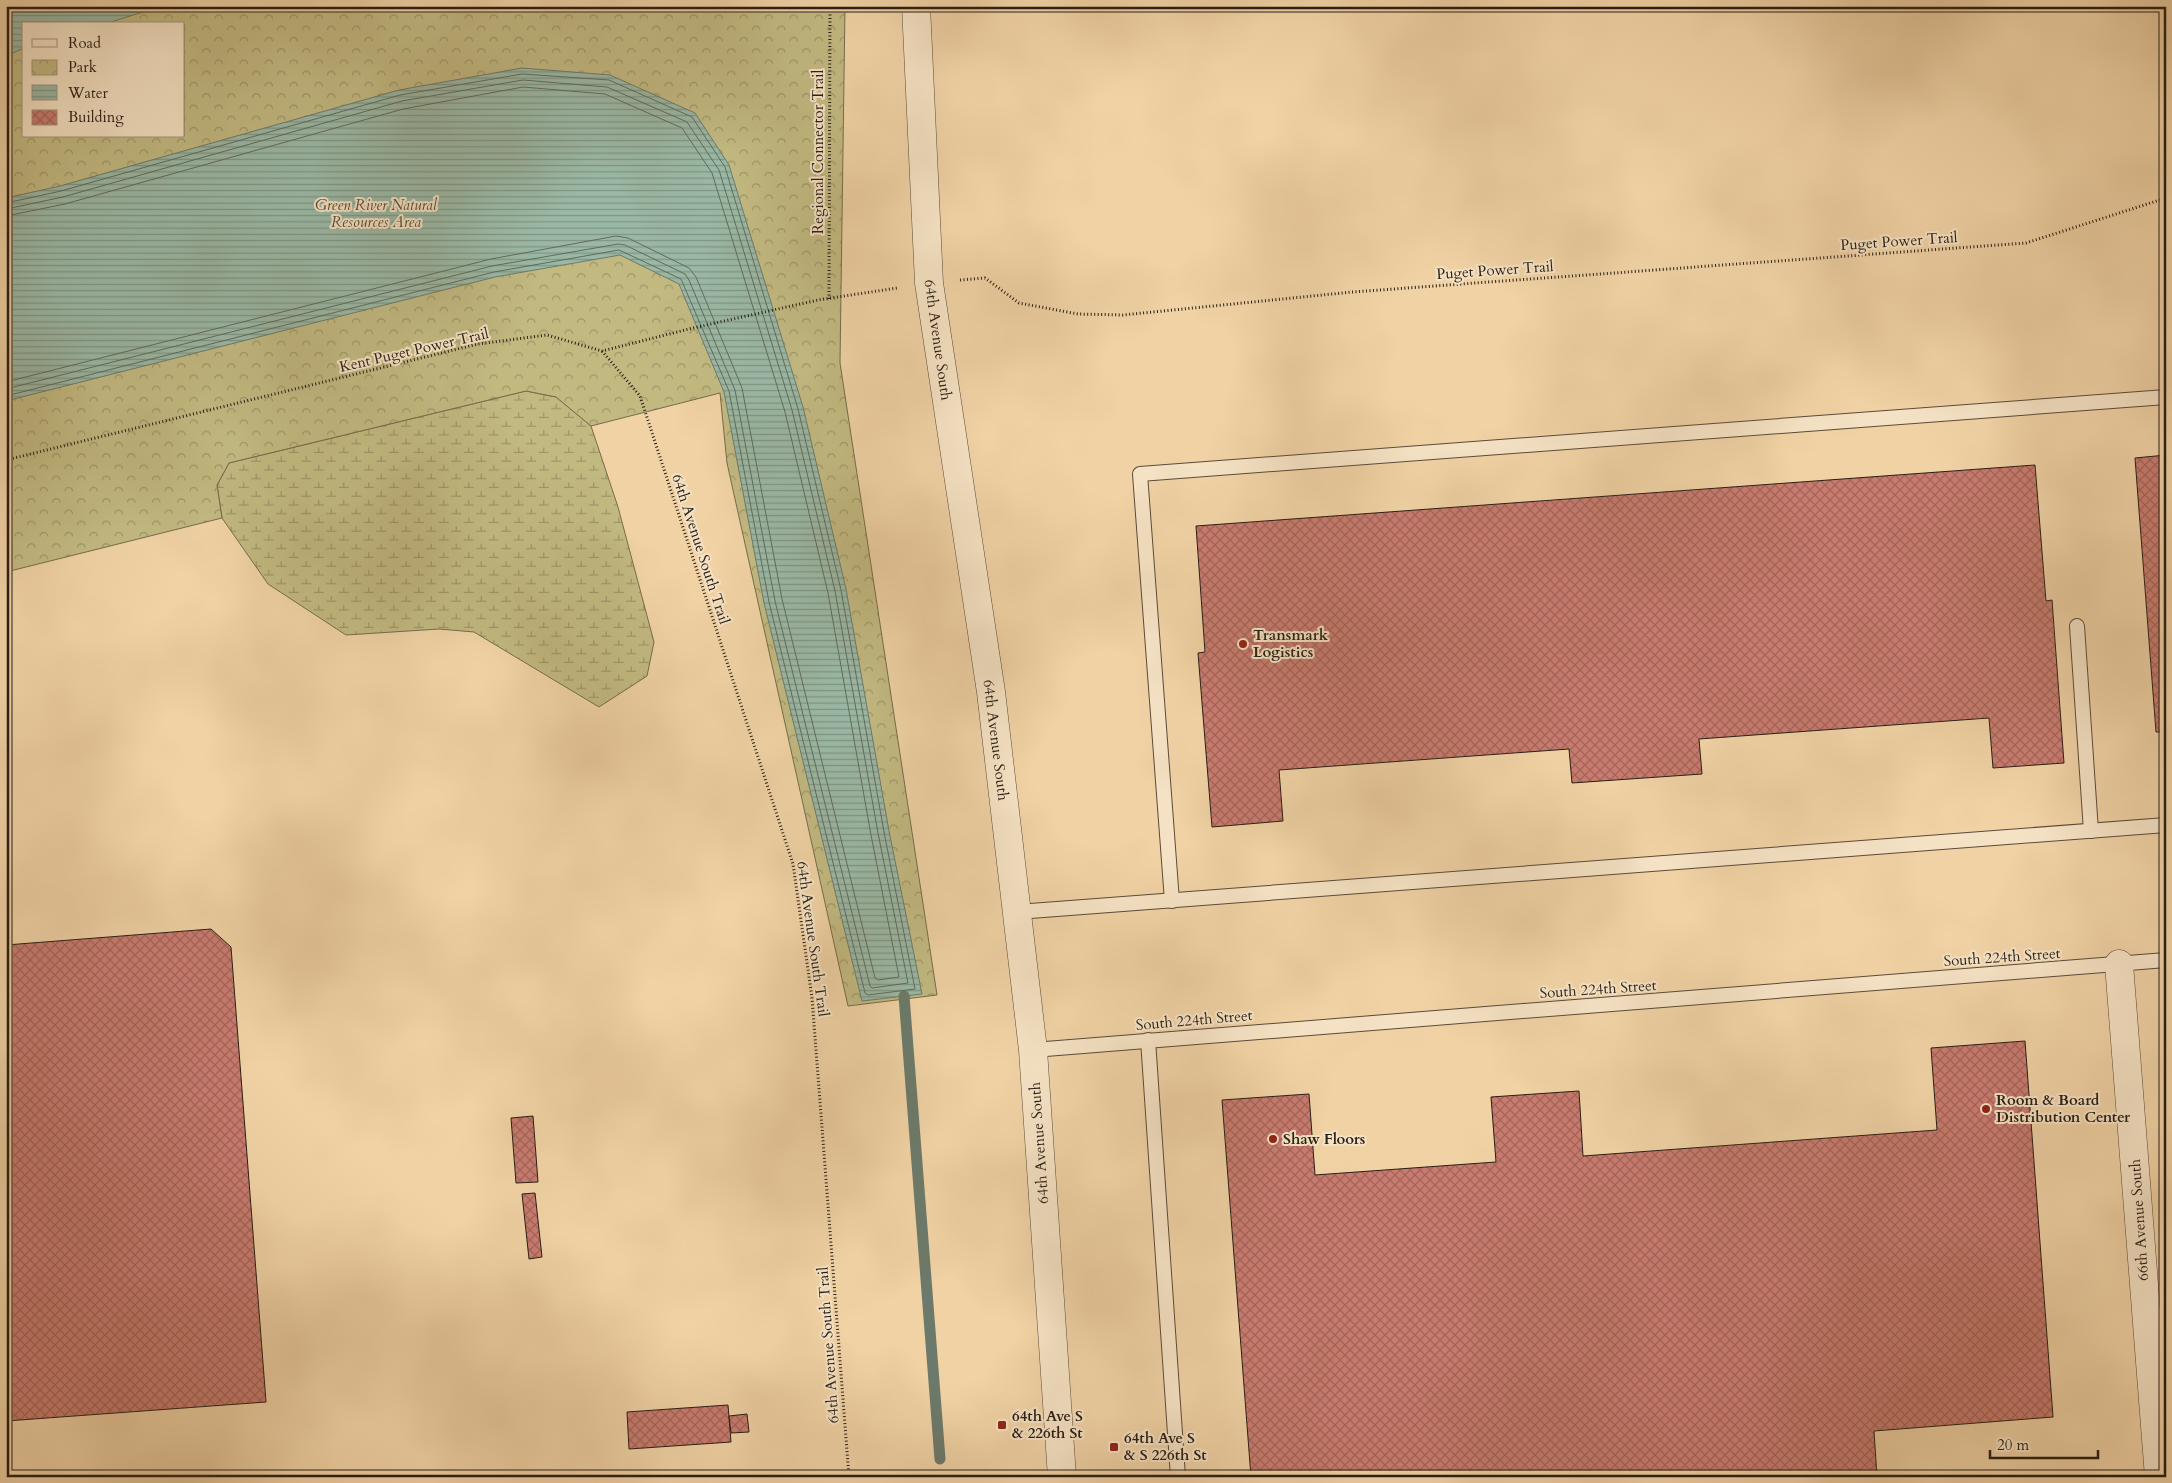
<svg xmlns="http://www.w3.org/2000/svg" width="2172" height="1483" viewBox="0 0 2172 1483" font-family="Cardo,serif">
<defs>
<pattern id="wetland-marsh" width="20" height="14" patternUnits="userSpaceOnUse" patternTransform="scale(1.25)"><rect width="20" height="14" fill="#c2b981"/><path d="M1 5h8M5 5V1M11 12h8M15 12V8" fill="none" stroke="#9e9668"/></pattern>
<pattern id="park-crowns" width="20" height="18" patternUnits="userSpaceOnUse" patternTransform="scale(1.25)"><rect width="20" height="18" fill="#c2b981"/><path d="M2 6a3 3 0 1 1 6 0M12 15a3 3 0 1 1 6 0" fill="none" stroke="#9e9668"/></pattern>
<pattern id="water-rules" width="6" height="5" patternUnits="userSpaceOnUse" patternTransform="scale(1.25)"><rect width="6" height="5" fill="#9ab8a5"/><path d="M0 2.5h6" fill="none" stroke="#7e9585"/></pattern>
<pattern id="building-cross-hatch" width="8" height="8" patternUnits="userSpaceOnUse" patternTransform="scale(1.25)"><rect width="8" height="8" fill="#c97b6f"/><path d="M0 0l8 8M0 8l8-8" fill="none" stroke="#a3645a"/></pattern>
</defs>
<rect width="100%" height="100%" fill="#f0d2a5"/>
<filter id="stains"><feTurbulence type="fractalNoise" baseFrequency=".004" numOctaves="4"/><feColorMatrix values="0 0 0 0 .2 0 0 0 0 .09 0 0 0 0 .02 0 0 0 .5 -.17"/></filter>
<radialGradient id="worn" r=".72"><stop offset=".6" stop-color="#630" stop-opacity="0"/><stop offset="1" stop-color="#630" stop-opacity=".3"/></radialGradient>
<!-- wetland -->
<polygon fill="url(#wetland-marsh)" stroke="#756c4a" points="526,391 556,397 591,426 618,507 654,642 647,676 599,707 474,632 439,629 346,635 268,584 222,518 217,485 229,463"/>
<!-- park -->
<path fill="url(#park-crowns)" stroke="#756c4a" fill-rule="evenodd" d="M6,6H845L840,363L937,995L848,1006L727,463L720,393L591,426L556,397L526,391L229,463L217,485L222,518L6,572ZM24,24H184V136H24Z"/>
<!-- water -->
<g fill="url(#water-rules)" stroke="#6c7a6b">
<polygon points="6,6 163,6 104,24 24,24 24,48 6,56"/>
<polygon points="522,68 610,75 695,113 729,165 803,407 846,589 889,831 922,994 862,1001 764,603 724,392 679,284 620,255 495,277 6,401 6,198 60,186 399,90"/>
</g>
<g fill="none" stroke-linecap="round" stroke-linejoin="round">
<!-- shore -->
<g stroke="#616b5c" stroke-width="1">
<polyline points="6,203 61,191 400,95 522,74 609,80 692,117 725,167 798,409 841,590 884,832 915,989 868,995 865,993 769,602 729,391 681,279 619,250 494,272 6,396"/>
<polyline points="6,209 63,197 402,101 523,80 607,87 687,122 719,170 792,410 835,591 878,833 908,983 872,988 870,986 775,601 735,390 689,280 685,274 625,245 618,244 492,266 6,389"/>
<polyline points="6,216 65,204 403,109 523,87 605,94 682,128 712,173 785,412 828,593 871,835 899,977 878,980 875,978 782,599 742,388 696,277 689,268 628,238 616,236 491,259 6,382"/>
</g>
<!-- stream -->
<polyline stroke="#6c7a6b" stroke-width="11" points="904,996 940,1459"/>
</g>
<!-- building -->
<g fill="url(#building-cross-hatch)" stroke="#281e14">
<polygon points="2166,455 2166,732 2156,732 2135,458"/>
<polygon points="2035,465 2046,601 2052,600 2064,763 1993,768 1989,718 1699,739 1702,774 1572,783 1569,749 1279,770 1283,821 1212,827 1198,653 1205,652 1196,526"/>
<polygon points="211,929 231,947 266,1402 6,1421 6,945"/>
<polygon points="2025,1041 2053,1417 1874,1431 1877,1477 1251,1477 1222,1100 1309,1094 1315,1175 1496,1162 1491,1097 1579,1091 1583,1156 1937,1130 1931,1048"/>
<polygon points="533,1116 538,1182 516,1183 511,1118"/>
<polygon points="535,1193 542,1257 529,1259 522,1194"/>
<polygon points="728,1405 731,1442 629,1449 627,1412"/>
<polygon points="747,1414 749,1432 731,1433 729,1416"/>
</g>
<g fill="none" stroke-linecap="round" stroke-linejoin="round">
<defs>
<g id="service">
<polyline points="2077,626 2091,831"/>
<polyline points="1172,901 1140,474 2166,397"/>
<polyline points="1017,912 2166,825"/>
<polyline points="1148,1040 1178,1477"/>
<polyline points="1033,1050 2166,960"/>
</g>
<polyline id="minor" points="2119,964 2159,1477"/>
<polyline id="tertiary" points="916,6 929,283 991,692 1033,1050 1062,1477"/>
</defs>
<!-- service casing -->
<use href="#service" stroke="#5a4b38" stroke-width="16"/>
<!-- minor casing -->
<use href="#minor" stroke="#5a4b38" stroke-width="29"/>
<!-- tertiary casing -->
<use href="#tertiary" stroke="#5a4b38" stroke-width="29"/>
<!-- path -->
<g stroke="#281e14" stroke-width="3" stroke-dasharray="1 2.5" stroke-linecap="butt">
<polyline points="960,280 985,278 1019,303 1078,314 1123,315 1352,292 2026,243 2166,198"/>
<polyline points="829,299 830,6"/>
<polyline points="602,351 640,396 793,864 812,998 849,1477"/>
<polyline points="6,460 478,344 547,335 602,351 693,328 818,300 897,288"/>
</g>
<!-- service -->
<use href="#service" stroke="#f5e2c4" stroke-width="14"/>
<!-- minor -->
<use href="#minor" stroke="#f5e2c4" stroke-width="28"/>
<!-- tertiary -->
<use href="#tertiary" stroke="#f5e2c4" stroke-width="28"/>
</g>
<!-- markers -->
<g fill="#8f2418" stroke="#f5e2c4" stroke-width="2">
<circle cx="1243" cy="644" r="5"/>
<circle cx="1986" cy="1109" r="5"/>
<circle cx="1273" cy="1139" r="5"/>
<rect x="997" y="1420" width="10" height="10" rx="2.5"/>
<rect x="1109" y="1442" width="10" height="10" rx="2.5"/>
</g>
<g text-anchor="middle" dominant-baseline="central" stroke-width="4" stroke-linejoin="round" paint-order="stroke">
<!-- street labels -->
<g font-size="15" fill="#281e14" stroke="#f5e2c4">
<text transform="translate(818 152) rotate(-90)">Regional Connector Trail</text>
<text transform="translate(1899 241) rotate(-4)">Puget Power Trail</text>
<text transform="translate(1495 270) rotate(-4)">Puget Power Trail</text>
<text transform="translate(938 340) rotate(82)">64th Avenue South</text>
<text transform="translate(414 350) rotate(-13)">Kent Puget Power Trail</text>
<text transform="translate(701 549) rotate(72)">64th Avenue South Trail</text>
<text transform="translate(996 740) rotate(83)">64th Avenue South</text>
<text transform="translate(813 939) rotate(82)">64th Avenue South Trail</text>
<text transform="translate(2002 957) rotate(-4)">South 224th Street</text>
<text transform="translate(1598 989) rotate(-4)">South 224th Street</text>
<text transform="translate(1194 1020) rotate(-5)">South 224th Street</text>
<text transform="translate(1039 1143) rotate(-94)">64th Avenue South</text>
<text transform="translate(2139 1220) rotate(-94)">66th Avenue South</text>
<text transform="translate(828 1345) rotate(-94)">64th Avenue South Trail</text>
</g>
<!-- park labels -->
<g font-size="15" font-style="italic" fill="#564c35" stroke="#f5e2c4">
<text x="376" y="205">Green River Natural<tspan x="376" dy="17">Resources Area</tspan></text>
</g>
<!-- poi labels -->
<g font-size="15" font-weight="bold" fill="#281e14" stroke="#f5e2c4" text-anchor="start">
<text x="1253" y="635">Transmark<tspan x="1253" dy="17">Logistics</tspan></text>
<text x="1996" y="1100">Room &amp; Board<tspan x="1996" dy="17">Distribution Center</tspan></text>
<text x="1283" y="1139">Shaw Floors</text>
<text x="1012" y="1416">64th Ave S<tspan x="1012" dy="17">&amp; 226th St</tspan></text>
<text x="1124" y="1438">64th Ave S<tspan x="1124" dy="17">&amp; S 226th St</tspan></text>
</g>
</g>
<!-- margin -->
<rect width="2172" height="1483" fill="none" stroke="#f0d2a5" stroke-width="25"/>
<rect x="8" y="8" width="2157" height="1468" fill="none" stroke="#281e14" stroke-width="2.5"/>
<rect x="12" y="12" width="2147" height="1458" fill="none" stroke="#281e14"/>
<!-- legend -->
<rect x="22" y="22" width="162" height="115" fill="#f5e2c4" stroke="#a3947e"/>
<rect x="32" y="39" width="25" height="8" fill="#f5e2c4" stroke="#a3947e"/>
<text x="68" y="48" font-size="15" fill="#281e14">Road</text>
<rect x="32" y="60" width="25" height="15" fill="url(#park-crowns)" stroke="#a3947e"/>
<text x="68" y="72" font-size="15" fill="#281e14">Park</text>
<rect x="32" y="85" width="25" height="15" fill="url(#water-rules)" stroke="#a3947e"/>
<text x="68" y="98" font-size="15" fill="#281e14">Water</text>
<rect x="32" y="110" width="25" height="15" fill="url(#building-cross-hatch)" stroke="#a3947e"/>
<text x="68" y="122" font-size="15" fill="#281e14">Building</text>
<!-- scale -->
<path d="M1990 1450v8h108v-8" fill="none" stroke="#281e14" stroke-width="2.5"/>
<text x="1997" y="1450" font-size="15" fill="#281e14" stroke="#f5e2c4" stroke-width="4" paint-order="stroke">20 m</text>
<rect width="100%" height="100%" filter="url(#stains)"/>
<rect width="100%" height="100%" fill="url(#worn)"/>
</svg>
